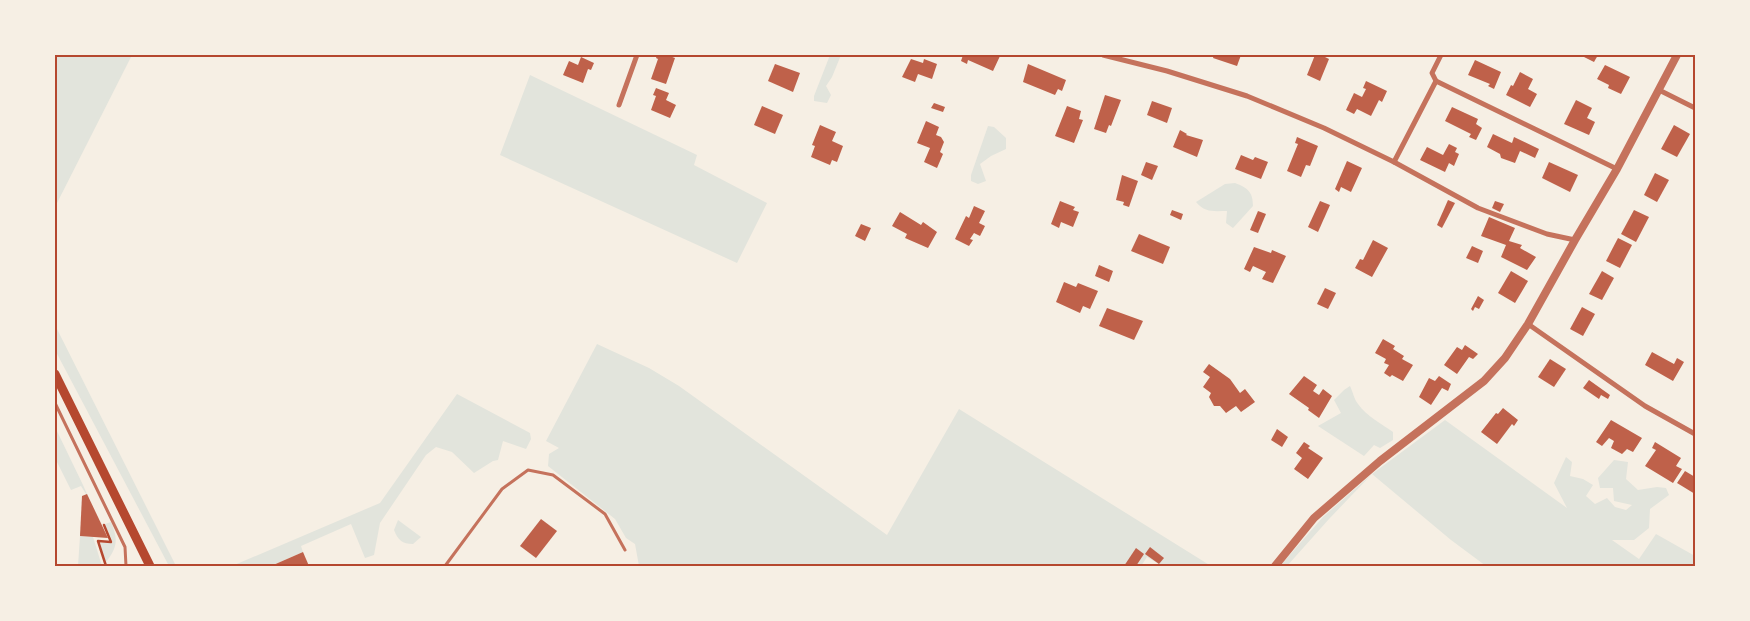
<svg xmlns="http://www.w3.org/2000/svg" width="1750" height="621" viewBox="0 0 1750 621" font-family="Cabin,sans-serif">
<rect width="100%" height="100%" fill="#f6efe4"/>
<!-- green -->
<g fill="#e2e4dc">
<polygon points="55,55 132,55 55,207"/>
<polygon points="830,55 841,55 832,77 826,86 831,95 827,103 814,101 814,96"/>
<polygon points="530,75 697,155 694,165 767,203 737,263 500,155"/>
<polygon points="988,126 994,127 1006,138 1006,149 991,156 980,164 986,181 978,184 971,181 971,175"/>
<path d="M1235,183C1248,188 1253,192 1253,206L1233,228L1226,223L1227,211C1214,211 1205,213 1196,202L1225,184Z"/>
<polygon points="55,325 175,564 176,566 169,566 55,350"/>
<polygon points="597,344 649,368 679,386 887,535 959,409 1211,566 1162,566 1147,557 1141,566 639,566 635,544 626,538 615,519 548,466 549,454 559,448 546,441"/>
<path d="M1350,386C1353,392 1354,399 1358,404C1366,416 1382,424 1393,432V440L1380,448L1374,445L1364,456L1318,426L1341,413L1334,400L1344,390Z"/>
<polygon points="457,394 530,433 531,439 526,449 503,441 498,460 493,461 474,473 452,452 436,447 426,455 380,523 374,555 365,558 351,524 301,546 303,552 271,566 232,566 380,503"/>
<polygon points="1445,420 1567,508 1554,483 1566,457 1572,462 1570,476 1583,479 1593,485 1586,496 1595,504 1607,498 1615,507 1626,510 1632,505 1614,501 1613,488 1600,488 1598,478 1614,460 1628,462 1626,479 1638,490 1657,487 1666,488 1669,495 1650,509 1649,528 1634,540 1612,540 1639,559 1656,534 1695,556 1695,566 1486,566 1451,540 1372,474 1329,519 1287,566 1280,566 1323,517 1372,474"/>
<polygon points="55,427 83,485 87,494 86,494 81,486 71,490 55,458"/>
<path d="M398,520L421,537L413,544C402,544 398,540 394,530Z"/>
<path d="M111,522C118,539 118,547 106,562L100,543H113L105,524Z"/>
<polygon points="80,536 93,537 102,566 78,566"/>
</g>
<!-- building -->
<g fill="#bf614a">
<polygon points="657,55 667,55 675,58 666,84 651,79 658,59 656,58"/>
<polygon points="963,55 997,55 1000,56 993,71 968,60 967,64 961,61"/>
<polygon points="1214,55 1241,55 1237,66 1213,58"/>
<polygon points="1315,55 1321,55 1329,59 1320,81 1307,75"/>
<polygon points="1580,55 1598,55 1594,62"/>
<polygon points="581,57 594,63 591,70 588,69 583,83 563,75 569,61 578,65"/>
<polygon points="911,59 923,63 924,59 937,64 932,79 918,74 915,82 902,77"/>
<polygon points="1475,60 1501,72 1494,89 1488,86 1490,84 1468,75"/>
<polygon points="775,64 800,73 793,92 768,81"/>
<polygon points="1028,64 1066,80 1062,91 1058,89 1055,95 1023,82"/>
<polygon points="1605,65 1630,77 1621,94 1608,88 1609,85 1597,79"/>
<polygon points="1520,72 1533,79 1528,89 1537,94 1530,107 1506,95 1511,85 1513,86"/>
<polygon points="1366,81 1387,91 1382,102 1379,100 1371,116 1357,109 1354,114 1346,110 1354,93 1362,97 1366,89 1363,88"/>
<polygon points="656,88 669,93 666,100 676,105 670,118 651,110 656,96 653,95"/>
<polygon points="1105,95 1121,100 1111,126 1109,125 1106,133 1094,129"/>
<polygon points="1576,100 1592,108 1587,118 1595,122 1589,135 1564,124"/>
<polygon points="1152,101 1172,108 1167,123 1147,115"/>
<polygon points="934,103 945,107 943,112 931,108"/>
<polygon points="762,106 783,115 775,134 754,125"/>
<polygon points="1067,106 1081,111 1079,119 1083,120 1074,143 1055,136"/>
<polygon points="1452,107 1478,119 1476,124 1482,128 1476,140 1469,137 1471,134 1445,121"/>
<polygon points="926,121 939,127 936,135 941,137 944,142 940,152 943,154 937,168 924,162 930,148 917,143"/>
<polygon points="820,125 836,132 832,141 843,146 837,162 832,160 830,165 811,157 815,146 812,145"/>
<polygon points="1674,125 1690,134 1677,157 1661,149"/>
<polygon points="1180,130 1187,134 1186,135 1203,140 1197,157 1173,147"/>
<polygon points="1493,134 1512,143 1514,137 1539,149 1535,158 1520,151 1515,163 1501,158 1500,154 1487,147"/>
<polygon points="1297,137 1318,146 1310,166 1306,165 1301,177 1287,171 1298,144 1295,143"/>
<polygon points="1449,144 1457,148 1455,152 1459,154 1454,166 1449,163 1445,172 1420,160 1427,147 1443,155"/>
<polygon points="1241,155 1253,160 1255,157 1268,162 1261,179 1235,169"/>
<polygon points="1347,161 1362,168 1351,192 1341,187 1339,192 1335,189"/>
<polygon points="1146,162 1158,166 1152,180 1141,175"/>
<polygon points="1549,162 1578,175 1570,192 1542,178"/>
<polygon points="1655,173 1669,180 1657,202 1644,195"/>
<polygon points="1122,175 1138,181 1129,207 1123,205 1124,202 1116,200"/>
<polygon points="1448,200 1455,203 1442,228 1437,225"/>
<polygon points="1060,201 1075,207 1073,210 1079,212 1073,227 1061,222 1059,228 1051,224"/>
<polygon points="1320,201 1330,205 1318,232 1308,227"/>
<polygon points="1495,201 1504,204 1500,212 1492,208"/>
<polygon points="974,206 985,211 979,223 985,226 980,236 974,233 970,239 973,240 969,246 955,239 966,216 969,218"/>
<polygon points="1172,210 1183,214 1181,220 1170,215"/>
<polygon points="1634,210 1649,217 1636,242 1621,234"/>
<polygon points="1258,211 1266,214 1258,233 1250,230"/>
<polygon points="900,212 921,225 923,222 937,232 928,248 905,238 907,234 892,226"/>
<polygon points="1489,217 1515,228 1509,241 1522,245 1520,248 1536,257 1527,270 1501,257 1506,245 1481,236"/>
<polygon points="861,224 871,228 865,241 855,236"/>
<polygon points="1139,234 1170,247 1163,264 1131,251"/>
<polygon points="1618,238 1632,245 1620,268 1606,261"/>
<polygon points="1373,240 1388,248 1372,277 1355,268 1360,259 1363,260"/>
<polygon points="1472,246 1483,251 1478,263 1466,258"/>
<polygon points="1254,247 1271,253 1272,250 1286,256 1273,283 1262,279 1266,272 1253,266 1250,272 1244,269"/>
<polygon points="1099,265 1113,271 1109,282 1095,276"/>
<polygon points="1511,271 1528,281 1515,303 1498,293"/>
<polygon points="1602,271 1614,278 1602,300 1589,294"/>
<polygon points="1064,282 1076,287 1078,283 1098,291 1090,309 1083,306 1080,313 1056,302"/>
<polygon points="1325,288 1336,293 1328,309 1317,304"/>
<polygon points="1478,296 1484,300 1479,309 1475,307 1473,311 1471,309"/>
<polygon points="1582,307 1595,314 1583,336 1570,329"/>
<polygon points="1107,308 1143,321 1134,340 1099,326"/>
<polygon points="1383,339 1395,346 1393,349 1404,356 1402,359 1413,365 1403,381 1392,375 1390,377 1384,373 1389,365 1384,363 1386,359 1375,353"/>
<polygon points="1465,345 1478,354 1473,359 1469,357 1457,374 1444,365 1457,347 1462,350"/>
<polygon points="1652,352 1674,364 1677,358 1684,362 1673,381 1645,365"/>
<polygon points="1550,359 1566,369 1554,387 1538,377"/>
<polygon points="1209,364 1230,379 1240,393 1245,389 1255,402 1241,412 1236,406 1226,413 1220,406 1214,406 1209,397 1211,393 1203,387 1210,377 1203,372"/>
<polygon points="1304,376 1317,385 1313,391 1319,395 1323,389 1332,396 1319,418 1308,410 1309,408 1289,394"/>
<polygon points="1439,376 1451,384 1448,391 1442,388 1431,405 1419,397 1429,378 1435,381"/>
<polygon points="1589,380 1610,395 1608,399 1601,395 1599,399 1583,388"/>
<polygon points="1503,408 1518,420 1514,426 1512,424 1497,444 1481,432 1496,413 1498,414"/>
<polygon points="1611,420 1642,438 1633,452 1627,449 1622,454 1611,448 1614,441 1609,438 1602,446 1596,442"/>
<polygon points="1277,429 1288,437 1282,447 1271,440"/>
<polygon points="1304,442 1310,446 1308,448 1323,458 1308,479 1294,469 1302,458 1296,453"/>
<polygon points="1655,442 1681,458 1676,466 1682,469 1673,483 1645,466 1656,450 1652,448"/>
<polygon points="1685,471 1695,477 1695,494 1677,483"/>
<polygon points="87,494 108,538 80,536 82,496"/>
<polygon points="541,519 557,531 536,558 520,546"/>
<polygon points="1150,547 1164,558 1159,564 1145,554"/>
<polygon points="1136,548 1144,554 1136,566 1124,566"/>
<polygon points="303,552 309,566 271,566"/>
</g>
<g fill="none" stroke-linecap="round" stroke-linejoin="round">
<!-- path -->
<polyline stroke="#b5482f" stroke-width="2.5" points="104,525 111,542 98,541 106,566"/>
<!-- service -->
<g stroke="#c5725c" stroke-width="3">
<polyline points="55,403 125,547 126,566"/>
<polyline points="445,566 502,489 528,470 553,475 605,514 625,550"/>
</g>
<!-- minor -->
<g stroke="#c5725c" stroke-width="5">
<polyline points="1103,55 1167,71 1247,96 1324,128 1394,162 1478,208 1547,234 1575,240"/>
<polyline points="1436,81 1432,73 1441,55"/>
<polyline points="1659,90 1695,108"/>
<polyline points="619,105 637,55"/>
<polyline points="1394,162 1436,81 1617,169"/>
<polyline points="1528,324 1645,406 1695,434"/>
</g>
<!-- tertiary -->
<polyline stroke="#c5725c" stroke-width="8" points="1275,566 1314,518 1380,461 1484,381 1505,358 1528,324 1575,240 1617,169 1677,55"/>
<!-- primary -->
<polyline stroke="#b5482f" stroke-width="9" points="55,374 150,566"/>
</g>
<!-- border -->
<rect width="1750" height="621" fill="none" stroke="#f6efe4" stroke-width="112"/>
<rect x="56" y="56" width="1638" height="509" fill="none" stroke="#b5482f" stroke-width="2"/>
</svg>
